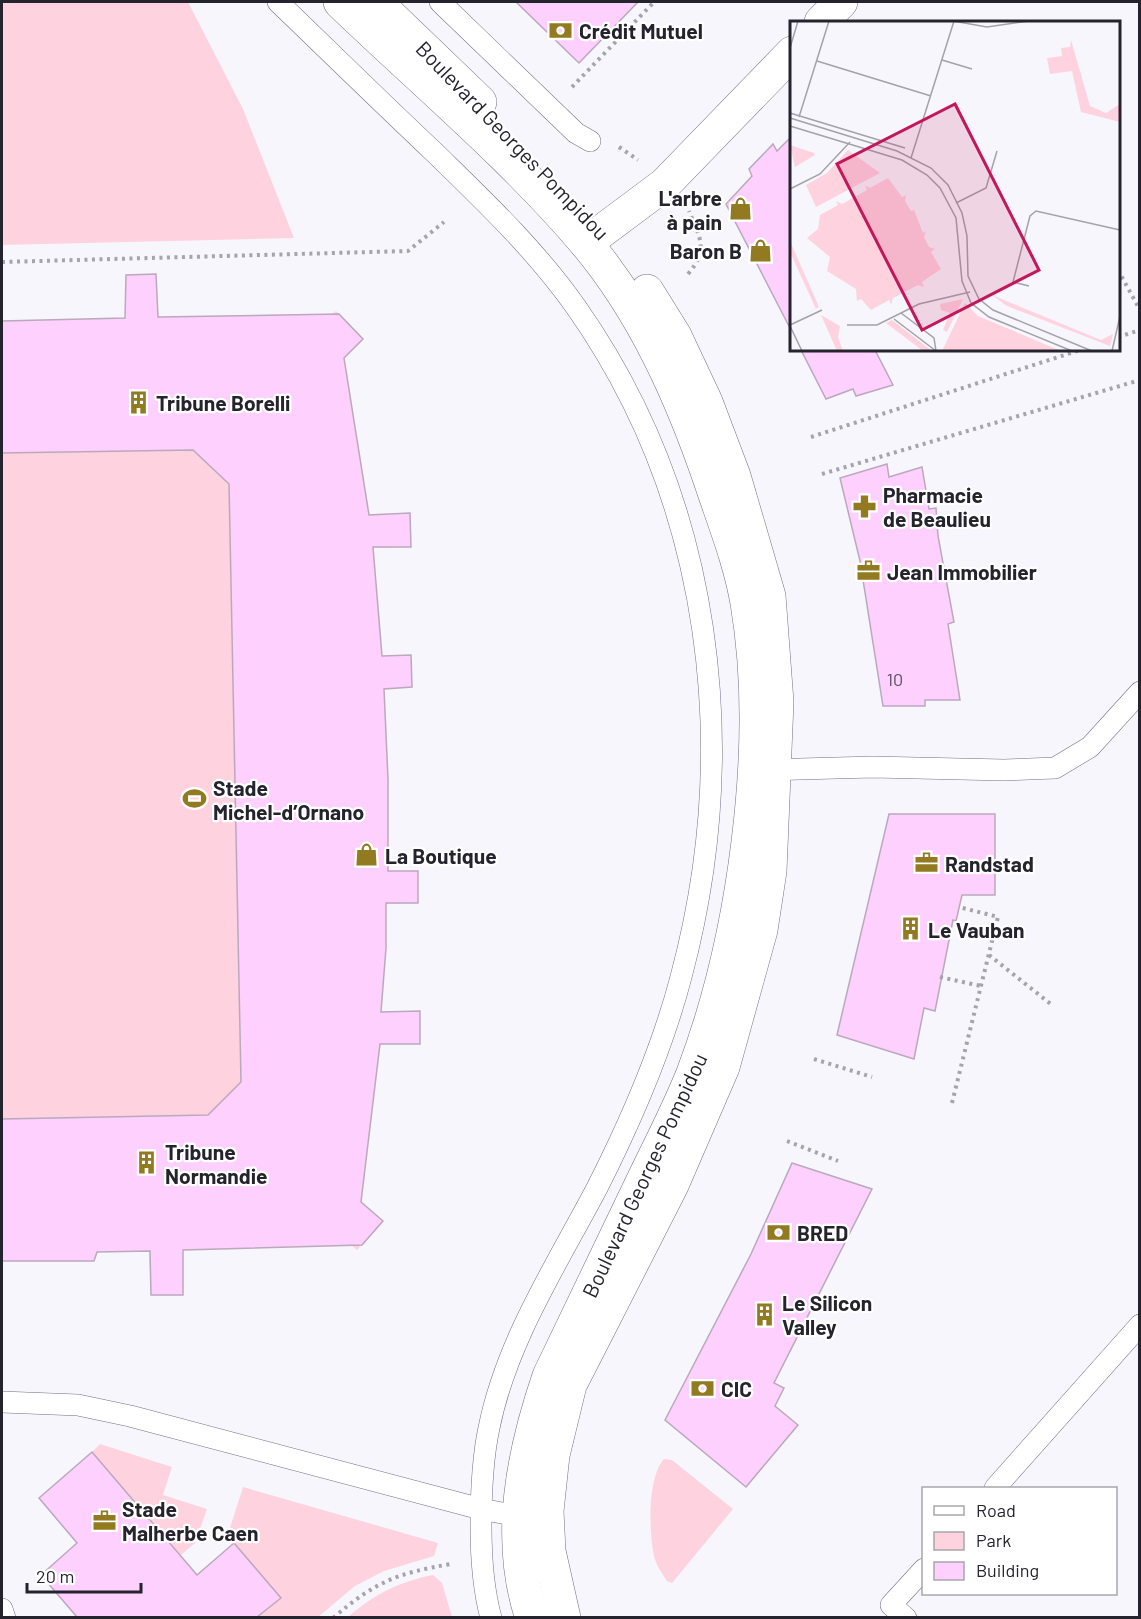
<svg xmlns="http://www.w3.org/2000/svg" width="1141" height="1619" viewBox="0 0 1141 1619" font-family="Barlow,sans-serif">
<rect width="100%" height="100%" fill="#f7f6fc"/>
<!-- green -->
<g fill="#fed2df">
<polygon points="2,2 188,2 243,109 294,238 2,245"/>
<polygon points="156,274 158,317 332,314 336,311 363,339 344,358 369,514 410,513 411,547 373,548 382,656 411,655 412,687 384,689 388,779 388,871 418,871 418,903 386,904 386,948 381,1011 420,1011 420,1044 380,1044 361,1201 383,1221 357,1250 351,1245 183,1250 183,1295 151,1295 149,1251 97,1252 94,1261 2,1261 2,321 125,318 126,275"/>
<polygon points="100,1444 172,1467 163,1495 207,1509 195,1543 181,1555 92,1452"/>
<path d="M664,1459L672,1460L733,1509L672,1583L667,1581C662,1573 656,1565 654,1556C649,1532 647,1478 664,1459Z"/>
<polygon points="243,1487 438,1543 434,1556 384,1571 355,1586 318,1617 257,1618 280,1597 227,1537"/>
<path d="M433,1575L442,1583L452,1617H348C374,1594 399,1582 433,1575Z"/>
</g>
<!-- building -->
<g fill="#fdd0fe" stroke="#bca8bd" stroke-width="1.5">
<polygon points="516,2 638,2 579,63"/>
<polygon points="792,136 792,332 726,204 752,176 749,169 773,144 777,151"/>
<polygon points="156,274 158,317 339,314 363,339 344,358 369,515 410,513 411,547 373,547 382,656 411,655 412,687 384,689 388,779 388,871 418,871 418,903 386,903 386,948 381,1012 420,1011 420,1044 380,1044 361,1202 383,1221 362,1245 183,1250 183,1295 151,1295 150,1251 97,1252 94,1261 2,1261 2,1119 208,1115 241,1082 229,484 193,450 2,453 2,321 125,318 126,275"/>
<polygon points="801,350 875,350 893,385 856,396 853,389 826,399"/>
<polygon points="887,464 889,477 922,467 929,509 936,508 938,536 954,622 948,624 960,700 925,700 925,706 883,706 860,561 840,478"/>
<polygon points="889,814 995,814 995,895 962,895 956,921 953,920 935,1011 924,1008 914,1059 837,1035"/>
<polygon points="792,1163 872,1189 774,1383 784,1388 775,1406 798,1425 746,1487 665,1420 751,1254"/>
<polygon points="92,1452 197,1575 234,1543 281,1598 257,1617 77,1617 41,1575 77,1543 39,1498"/>
</g>
<g fill="none" stroke-linecap="round" stroke-linejoin="round">
<defs>
<g id="lane">
<path d="M278,2C330,52 382,103 435,153C485,202 535,249 576,307C713,502 742,749 681,977C662,1050 631,1121 597,1188C557,1264 506,1342 489,1428C482,1460 481,1495 481,1527C481,1558 483,1588 491,1618"/>
<polyline points="440,2 576,133 590,141"/>
<polyline points="763,770 873,767 1004,770 1055,768 1090,747 1140,692"/>
<polyline points="2,1402 78,1405 130,1416 481,1509 507,1514 531,1513"/>
<polyline points="995,1488 1140,1325"/>
<polyline points="2,1609 5,1618"/>
<polyline points="906,1618 891,1605 924,1569"/>
</g>
<g id="street">
<polyline points="821,22 841,2"/>
<polyline points="586,243 665,184 792,53"/>
</g>
<g id="secondary">
<path d="M340,2C422,81 511,155 585,242C644,312 682,398 711,483C724,522 740,562 747,603C771,745 744,939 693,1073C680,1106 663,1139 647,1172C615,1240 582,1308 549,1376C523,1452 505,1539 532,1618"/>
<polyline points="376,2 480,102"/>
<polyline points="564,1618 549,1551 547,1511 553,1455 570,1385 672,1185 723,1067 761,930 770,871 777,702 769,596 734,476 706,402 675,336 647,291"/>
</g>
</defs>
<!-- lane casing -->
<use href="#lane" stroke="#736f87" stroke-width="22"/>
<!-- street casing -->
<use href="#street" stroke="#736f87" stroke-width="34"/>
<!-- secondary casing -->
<use href="#secondary" stroke="#736f87" stroke-width="34"/>
<!-- path -->
<g stroke="#a5a3ab" stroke-width="4" stroke-dasharray="3 4.5" stroke-linecap="butt">
<polyline points="572,87 654,2"/>
<polyline points="619,147 638,160"/>
<polyline points="2,262 408,251 444,222"/>
<polyline points="1118,270 1140,310"/>
<path d="M688,274C709,250 700,238 689,211"/>
<polyline points="1118,337 1140,330"/>
<polyline points="811,437 1080,350"/>
<polyline points="822,474 1140,380"/>
<polyline points="989,955 1052,1005"/>
<polyline points="940,977 981,986"/>
<polyline points="814,1059 872,1077"/>
<polyline points="952,1103 998,917 959,907"/>
<polyline points="787,1141 838,1161"/>
<path d="M333,1618C375,1582 397,1573 451,1564"/>
</g>
<!-- lane -->
<use href="#lane" stroke="#fff" stroke-width="21"/>
<!-- street -->
<use href="#street" stroke="#fff" stroke-width="33"/>
<!-- secondary -->
<use href="#secondary" stroke="#fff" stroke-width="33"/>
</g>
<!-- icons -->
<defs>
<symbol id="bank-bare" viewBox="-9 -9 18 18"><path d="M-6-4H6V4H-6ZM0-2.3a2.3 2.3 0 1 0 0 4.6a2.3 2.3 0 1 0 0-4.6Z" fill="#917a20" stroke="#fff" stroke-width="2.5" paint-order="stroke"/></symbol>
<symbol id="shop-bare" viewBox="-9 -9 18 18"><path d="M-5-2.5h2.3a2.7 3.5 0 0 1 5.4 0H5L5.5 6h-11ZM-1.5-2.5h3a1.5 2.3 0 0 0-3 0Z" fill="#917a20" stroke="#fff" stroke-width="2.5" paint-order="stroke"/></symbol>
<symbol id="building-bare" viewBox="-9 -9 18 18"><path d="M-4-6H4V6H1V3H-1V6H-4ZM-2.5-4.3h1.7v1.8h-1.7ZM.8-4.3h1.7v1.8H.8ZM-2.5-1h1.7V.8h-1.7ZM.8-1h1.7V.8H.8Z" fill="#917a20" stroke="#fff" stroke-width="2.5" paint-order="stroke"/></symbol>
<symbol id="pharmacy-bare" viewBox="-9 -9 18 18"><path d="M-2-6h4v4h4v4h-4v4h-4v-4h-4v-4h4Z" fill="#917a20" stroke="#fff" stroke-width="2.5" paint-order="stroke"/></symbol>
<symbol id="office-bare" viewBox="-9 -9 18 18"><path d="M-6-3h4V-5.5h4V-3h4V5H-6ZM-1-4.5V-3h2v-1.5ZM-6 0V1H6V0Z" fill="#917a20" stroke="#fff" stroke-width="2.5" paint-order="stroke"/></symbol>
<symbol id="stadium-bare" viewBox="-9 -9 18 18"><path d="M0-5a6.5 5 0 1 0 0 10a6.5 5 0 1 0 0-10ZM-3.5-1.8h7v3.6h-7Z" fill="#917a20" stroke="#fff" stroke-width="2.5" paint-order="stroke"/></symbol>
</defs>
<g fill-rule="evenodd">
<use href="#bank-bare" x="544" y="14" width="33" height="33"/>
<use href="#shop-bare" x="724" y="192" width="33" height="33"/>
<use href="#shop-bare" x="744" y="234" width="33" height="33"/>
<use href="#building-bare" x="122" y="386" width="33" height="33"/>
<use href="#pharmacy-bare" x="848" y="490" width="33" height="33"/>
<use href="#office-bare" x="852" y="554" width="33" height="33"/>
<use href="#stadium-bare" x="178" y="782" width="33" height="33"/>
<use href="#shop-bare" x="350" y="838" width="33" height="33"/>
<use href="#office-bare" x="910" y="846" width="33" height="33"/>
<use href="#building-bare" x="894" y="912" width="33" height="33"/>
<use href="#building-bare" x="130" y="1146" width="33" height="33"/>
<use href="#bank-bare" x="762" y="1216" width="33" height="33"/>
<use href="#building-bare" x="748" y="1298" width="33" height="33"/>
<use href="#bank-bare" x="686" y="1372" width="33" height="33"/>
<use href="#office-bare" x="88" y="1504" width="33" height="33"/>
</g>
<g text-anchor="middle" dominant-baseline="central" stroke-width="4.5" stroke-linejoin="round" paint-order="stroke">
<!-- number labels -->
<g font-size="18" fill="#5b4e61">
<text x="895" y="679">10</text>
</g>
<!-- poi labels -->
<g font-size="21" font-weight="bold" fill="#25232d" stroke="#fff" text-anchor="start">
<text x="579" y="30">Crédit Mutuel</text>
<text x="722" y="197" text-anchor="end">L'arbre<tspan x="722" dy="24">à pain</tspan></text>
<text x="742" y="250" text-anchor="end">Baron B</text>
<text x="156" y="402">Tribune Borelli</text>
<text x="883" y="494">Pharmacie<tspan x="883" dy="24">de Beaulieu</tspan></text>
<text x="887" y="571">Jean Immobilier</text>
<text x="213" y="787">Stade<tspan x="213" dy="24">Michel-d’Ornano</tspan></text>
<text x="385" y="855">La Boutique</text>
<text x="945" y="863">Randstad</text>
<text x="928" y="929">Le Vauban</text>
<text x="165" y="1151">Tribune<tspan x="165" dy="24">Normandie</tspan></text>
<text x="797" y="1232">BRED</text>
<text x="782" y="1302">Le Silicon<tspan x="782" dy="24">Valley</tspan></text>
<text x="721" y="1388">CIC</text>
<text x="122" y="1508">Stade<tspan x="122" dy="24">Malherbe Caen</tspan></text>
</g>
<!-- street labels -->
<g font-size="21" fill="#25232d" stroke="#fff">
<text transform="translate(513 140) rotate(46)">Boulevard Georges Pompidou</text>
<text transform="translate(644 1175) rotate(-65)">Boulevard Georges Pompidou</text>
</g>
</g>
<!-- overview -->
<g transform="translate(790 21)">
<rect width="330" height="330" fill="#f7f6fc"/>
<path d="M281,19L300,85L316,92L330,83V101L291,91L282,50L260,53L257,37L272,35L271,27L280,26ZM0,124L24,132L25,134L5,146ZM58,129L90,152L26,186L16,164L37,152ZM98,157L112,176L116,174L115,180L121,190L124,189L133,212L136,210L134,216L139,226L145,228L141,231L151,248L132,261L134,266L128,264L103,277L101,284L99,279L81,289L71,278L67,280L66,268L37,250L40,236L17,217L28,208L30,194L48,184L46,180L52,183L77,169L75,164L80,167ZM0,220L29,286L4,300L26,288L0,231ZM202,274L311,319L323,313L320,325L217,285ZM173,278L157,311L153,309L160,292L151,289L150,283ZM175,282L188,295L271,330H152ZM31,294L50,305L48,316L53,330H47ZM102,299L142,330H133L96,302Z" fill="#fed2df"/>
<path fill="none" stroke="#a3a2a9" stroke-width="1.5" d="M163,0L197,6L239,0M0,27L8,0M152,39L182,48M27,40L141,75M0,92L115,127M9,96L39,0M0,97L107,130L141,147L158,164L172,192L177,215L178,255L189,278L203,289L302,330M0,105L112,139L137,154L150,167L166,197L172,260L181,282L199,296L282,330M121,137L164,0M0,168L30,153L60,121M166,182L196,167L207,130M239,265L223,261L240,195L246,190L330,209M111,292L144,317L146,330M104,298L146,330M0,304L32,289M57,304H87L129,283L180,271M0,305L12,330M322,330L330,295"/>
<path fill="#c2185b" fill-opacity="0.15" stroke="#c2185b" stroke-width="3" d="M165,83L249,249L132,309L47,143Z"/>
<rect width="330" height="330" fill="none" stroke="#25232d" stroke-width="3"/>
</g>
<!-- border -->
<rect width="1141" height="1619" fill="none" stroke="#25232d" stroke-width="6"/>
<!-- legend -->
<rect x="922" y="1487" width="195" height="108" fill="#ffffff" stroke="#a8a7ab" stroke-width="1.5"/>
<rect x="934" y="1506" width="30" height="9" fill="#ffffff" stroke="#a8a7ab" stroke-width="1.5"/>
<text x="976" y="1517" font-size="18" fill="#25232d">Road</text>
<rect x="934" y="1532" width="30" height="18" fill="#fed2df" stroke="#a8a7ab" stroke-width="1.5"/>
<text x="976" y="1547" font-size="18" fill="#25232d">Park</text>
<rect x="934" y="1562" width="30" height="18" fill="#fdd0fe" stroke="#a8a7ab" stroke-width="1.5"/>
<text x="976" y="1577" font-size="18" fill="#25232d">Building</text>
<!-- scale -->
<path d="M27 1583v9h114v-9" fill="none" stroke="#25232d" stroke-width="3"/>
<text x="36" y="1583" font-size="18" fill="#25232d" stroke="#ffffff" stroke-width="4.5" paint-order="stroke">20 m</text>
</svg>
